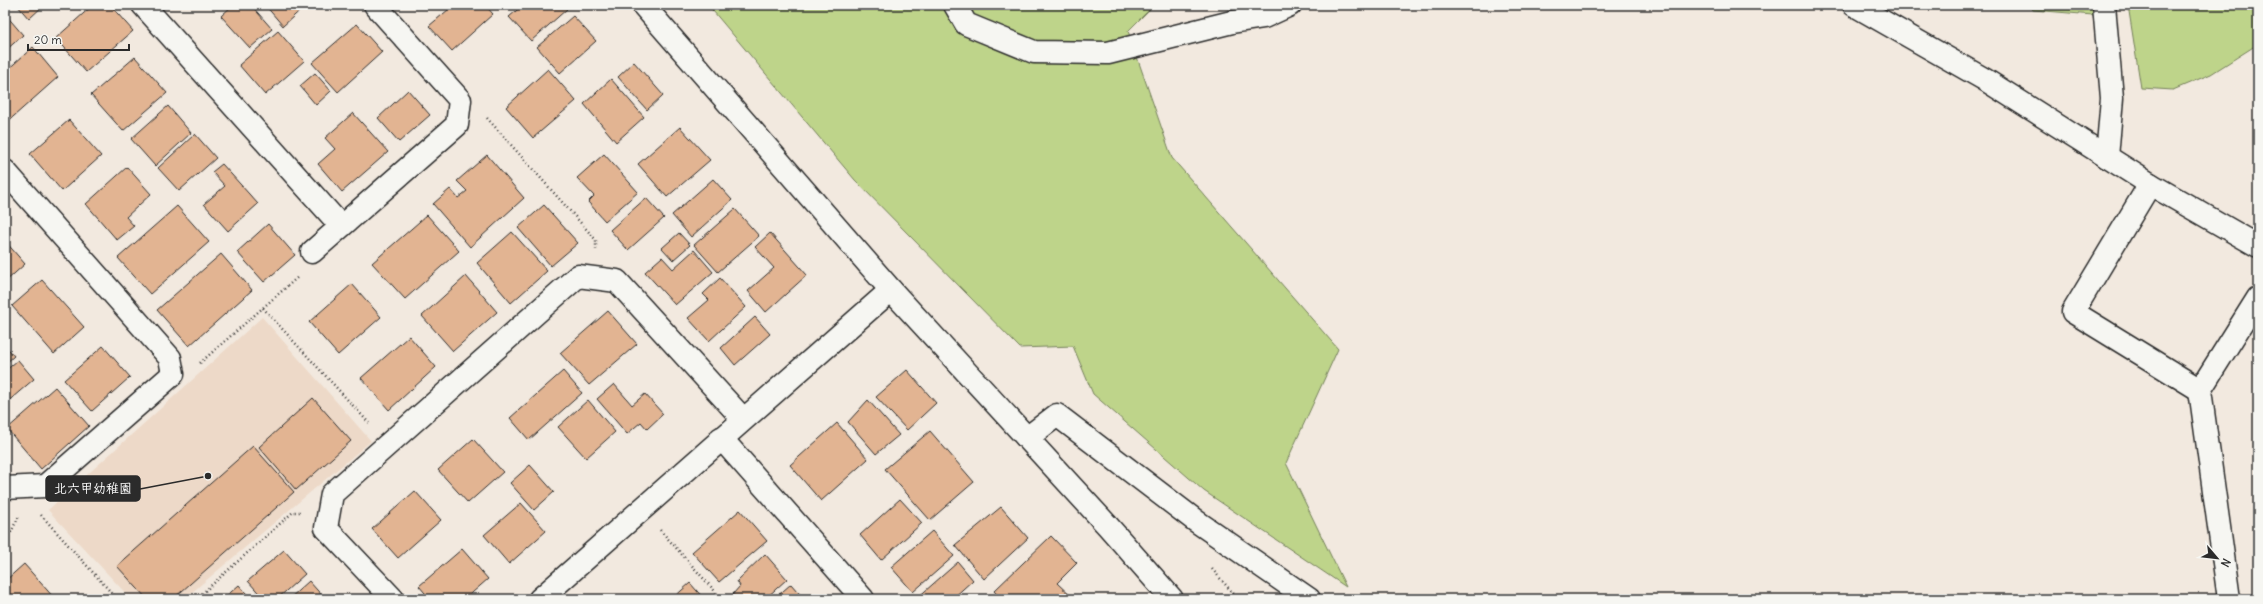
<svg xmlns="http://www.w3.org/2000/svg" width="2263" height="604" viewBox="0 0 2263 604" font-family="Delius,'Klee One',sans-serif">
<rect width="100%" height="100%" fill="#f2e9df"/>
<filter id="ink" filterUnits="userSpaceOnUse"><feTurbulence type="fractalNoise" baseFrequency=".025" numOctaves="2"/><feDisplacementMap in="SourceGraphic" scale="8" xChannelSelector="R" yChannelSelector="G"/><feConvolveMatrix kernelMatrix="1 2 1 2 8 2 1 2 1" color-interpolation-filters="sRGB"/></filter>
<g filter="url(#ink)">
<!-- built -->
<polygon fill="#edd9c8" points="262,317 371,441 184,599 131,599 48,510"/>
<!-- green -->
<g fill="#bed48a" stroke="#74805a">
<polygon points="708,5 1154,5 1128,31 1172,158 1338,349 1286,463 1346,587 1204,491 1093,394 1073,346 1020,348 855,180"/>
<polygon points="2030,5 2094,5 2093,15 2033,10"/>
<polygon points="2128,5 2258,5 2258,44 2211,74 2173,90 2141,88"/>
</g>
<!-- building -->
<g fill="#e2b492" stroke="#2b2b2b">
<polygon points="17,5 44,5 29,19"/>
<polygon points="93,5 110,5 133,31 86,72 56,38"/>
<polygon points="233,5 251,5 272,29 250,48 221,16"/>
<polygon points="265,5 306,5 283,26"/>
<polygon points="445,5 485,5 493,14 452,51 429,26 449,9"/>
<polygon points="523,5 563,5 567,9 531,41 509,17"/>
<polygon points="5,14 23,35 5,51"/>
<polygon points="573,16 596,41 560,73 537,47"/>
<polygon points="357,24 382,52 338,92 312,63"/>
<polygon points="278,31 304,61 265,95 239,65"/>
<polygon points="33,47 58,77 5,124 5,72"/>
<polygon points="135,57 167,93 123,131 91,95"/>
<polygon points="634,62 663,95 647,110 618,77"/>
<polygon points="548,69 576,101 533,138 506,107"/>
<polygon points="315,73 331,91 316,105 300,86"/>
<polygon points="611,79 644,117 616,142 584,104"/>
<polygon points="408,90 430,115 399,142 378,118"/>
<polygon points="168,106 191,133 155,166 131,139"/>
<polygon points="353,113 388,152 342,192 318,164 335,149 325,138"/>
<polygon points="69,120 101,156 62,191 30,154"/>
<polygon points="680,127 710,160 667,197 638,164"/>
<polygon points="195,134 216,158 179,191 158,168"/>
<polygon points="604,154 638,192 605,221 588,202 594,196 577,178"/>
<polygon points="487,155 524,198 470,247 433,204 450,189 458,198 467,191 457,181"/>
<polygon points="222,164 258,204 228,231 204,204 225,186 212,172"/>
<polygon points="127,167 151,194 126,217 134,226 117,240 86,204"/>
<polygon points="713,179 732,200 691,237 672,215"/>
<polygon points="646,198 664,218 628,250 610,230"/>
<polygon points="544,205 578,243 551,266 518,228"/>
<polygon points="177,206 209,242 150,294 118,258"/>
<polygon points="735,209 759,236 718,272 694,245"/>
<polygon points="427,215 459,251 405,299 372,263"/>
<polygon points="268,224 295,255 264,282 237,252"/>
<polygon points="512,232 547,271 511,303 477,263"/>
<polygon points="679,233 690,245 673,260 662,248"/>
<polygon points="770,233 807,275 766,312 748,291 774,268 755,247"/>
<polygon points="5,241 25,264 5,282"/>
<polygon points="694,250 713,272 675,305 645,272 662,257 673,269"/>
<polygon points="221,254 252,290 189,346 157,310"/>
<polygon points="466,276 497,312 453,351 422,316"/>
<polygon points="720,278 746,307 709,341 688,318 709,300 703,294"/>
<polygon points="42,280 84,327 54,354 12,306"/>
<polygon points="352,284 381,317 338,355 309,322"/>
<polygon points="608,311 637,344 589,385 560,353"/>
<polygon points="755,317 770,334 735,365 721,348"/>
<polygon points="409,336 436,367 389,410 361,378"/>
<polygon points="5,345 14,356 5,364"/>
<polygon points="103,346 130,377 92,411 64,380"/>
<polygon points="18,360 34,379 5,404 5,371"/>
<polygon points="907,370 936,403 907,430 876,397"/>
<polygon points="563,371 582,393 529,440 510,418"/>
<polygon points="614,384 632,405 645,394 663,414 647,429 641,422 627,434 597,399"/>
<polygon points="55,387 89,426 41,469 7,429"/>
<polygon points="313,398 351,441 296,490 259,447"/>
<polygon points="588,400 615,432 586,458 558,427"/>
<polygon points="868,400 899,435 876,454 848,422"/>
<polygon points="837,423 868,459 821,501 790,465"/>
<polygon points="930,431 974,482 930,520 885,469"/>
<polygon points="473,439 503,472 468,503 438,470"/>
<polygon points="253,446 294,492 173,599 147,599 117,566"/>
<polygon points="530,465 554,492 534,510 510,483"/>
<polygon points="415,491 441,520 398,558 372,529"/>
<polygon points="900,499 922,523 881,560 860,535"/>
<polygon points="521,503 546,531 509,564 484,535"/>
<polygon points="1001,507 1028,538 984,579 955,545"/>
<polygon points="740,510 767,541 719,582 692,552"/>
<polygon points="932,531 954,556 913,592 891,567"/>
<polygon points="1051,536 1077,563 1057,583 1074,599 1001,599 994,591"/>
<polygon points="462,549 488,579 465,599 430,599 419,586"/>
<polygon points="284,550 305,574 277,599 264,599 248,581"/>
<polygon points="765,554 787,579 765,599 737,599 733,594 740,586 737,581"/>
<polygon points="958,562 973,580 952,599 916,599"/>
<polygon points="24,564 55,599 5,599 5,581"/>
<polygon points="309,581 325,599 289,599"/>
<polygon points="690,583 704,599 672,599"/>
<polygon points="791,584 804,599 774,599"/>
<polygon points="239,585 251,599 223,599"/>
</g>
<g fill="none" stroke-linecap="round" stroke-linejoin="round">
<defs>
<g id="minor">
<polyline points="143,5 341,226"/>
<polyline points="955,5 966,24 1034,52 1108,53 1232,22 1264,17 1290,5"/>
<polyline points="1854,5 1984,79 2150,184 2258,246"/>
<polyline points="2104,5 2112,98 2107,157"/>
<polyline points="5,171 170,358 173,374 45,486 5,488"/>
<polyline points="2150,184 2073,312 2200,390 2258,298"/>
<polyline points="312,252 457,125 460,100 375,5"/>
<polyline points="2200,390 2229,599"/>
<polyline points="721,438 863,599"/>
<polyline points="1027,438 1057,415 1196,521 1309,599"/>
<polyline points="393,599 326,528 332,494 578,276 617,281 743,419"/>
</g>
<g id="tertiary">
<polyline points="643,5 891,290 1107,525 1172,599"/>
<polyline points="540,599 891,290"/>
</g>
</defs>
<!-- minor casing -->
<use href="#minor" stroke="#2b2b2b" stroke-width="25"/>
<!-- tertiary casing -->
<use href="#tertiary" stroke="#2b2b2b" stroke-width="25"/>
<!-- path -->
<g stroke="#2b2b2b" stroke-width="2.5" stroke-dasharray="1 3" stroke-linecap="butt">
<polyline points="487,118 596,240 596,250"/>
<polyline points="263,308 369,423"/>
<polyline points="200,363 299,276"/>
<polyline points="41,515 117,599"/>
<polyline points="660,530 722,599"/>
<polyline points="5,538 11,532 19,516"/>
<polyline points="1212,569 1238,599"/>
<polyline points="196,599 293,512 300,512"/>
</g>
<!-- minor -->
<use href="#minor" stroke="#f6f6f2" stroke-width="22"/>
<!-- tertiary -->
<use href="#tertiary" stroke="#f6f6f2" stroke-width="22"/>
</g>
</g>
<!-- callouts -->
<path fill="none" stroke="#2b2b2b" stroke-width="1.5" d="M208 476L140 489"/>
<circle fill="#2b2b2b" stroke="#f6f6f2" stroke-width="1.5" cx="208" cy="476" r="4"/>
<rect fill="#2b2b2b" stroke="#2b2b2b" stroke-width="1.5" x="46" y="476" width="94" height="25" rx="4"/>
<g font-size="13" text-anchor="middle" font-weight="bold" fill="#fff">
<text x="93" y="493">北六甲幼稚園</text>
</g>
<!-- margin -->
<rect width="2263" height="604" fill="none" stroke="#f6f6f2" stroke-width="20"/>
<rect x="10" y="10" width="2243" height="584" fill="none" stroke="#2b2b2b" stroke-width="1.5" filter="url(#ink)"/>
<!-- north arrow -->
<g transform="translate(2217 558) rotate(118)" stroke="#f6f6f2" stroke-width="3" paint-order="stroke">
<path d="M0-3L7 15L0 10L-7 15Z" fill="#2b2b2b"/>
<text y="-6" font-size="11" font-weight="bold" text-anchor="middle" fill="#2b2b2b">N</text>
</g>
<!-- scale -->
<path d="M28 44v6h101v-6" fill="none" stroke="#2b2b2b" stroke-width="2"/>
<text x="34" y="44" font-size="12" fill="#2b2b2b" stroke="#f6f6f2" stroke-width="3" paint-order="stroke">20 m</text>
</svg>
